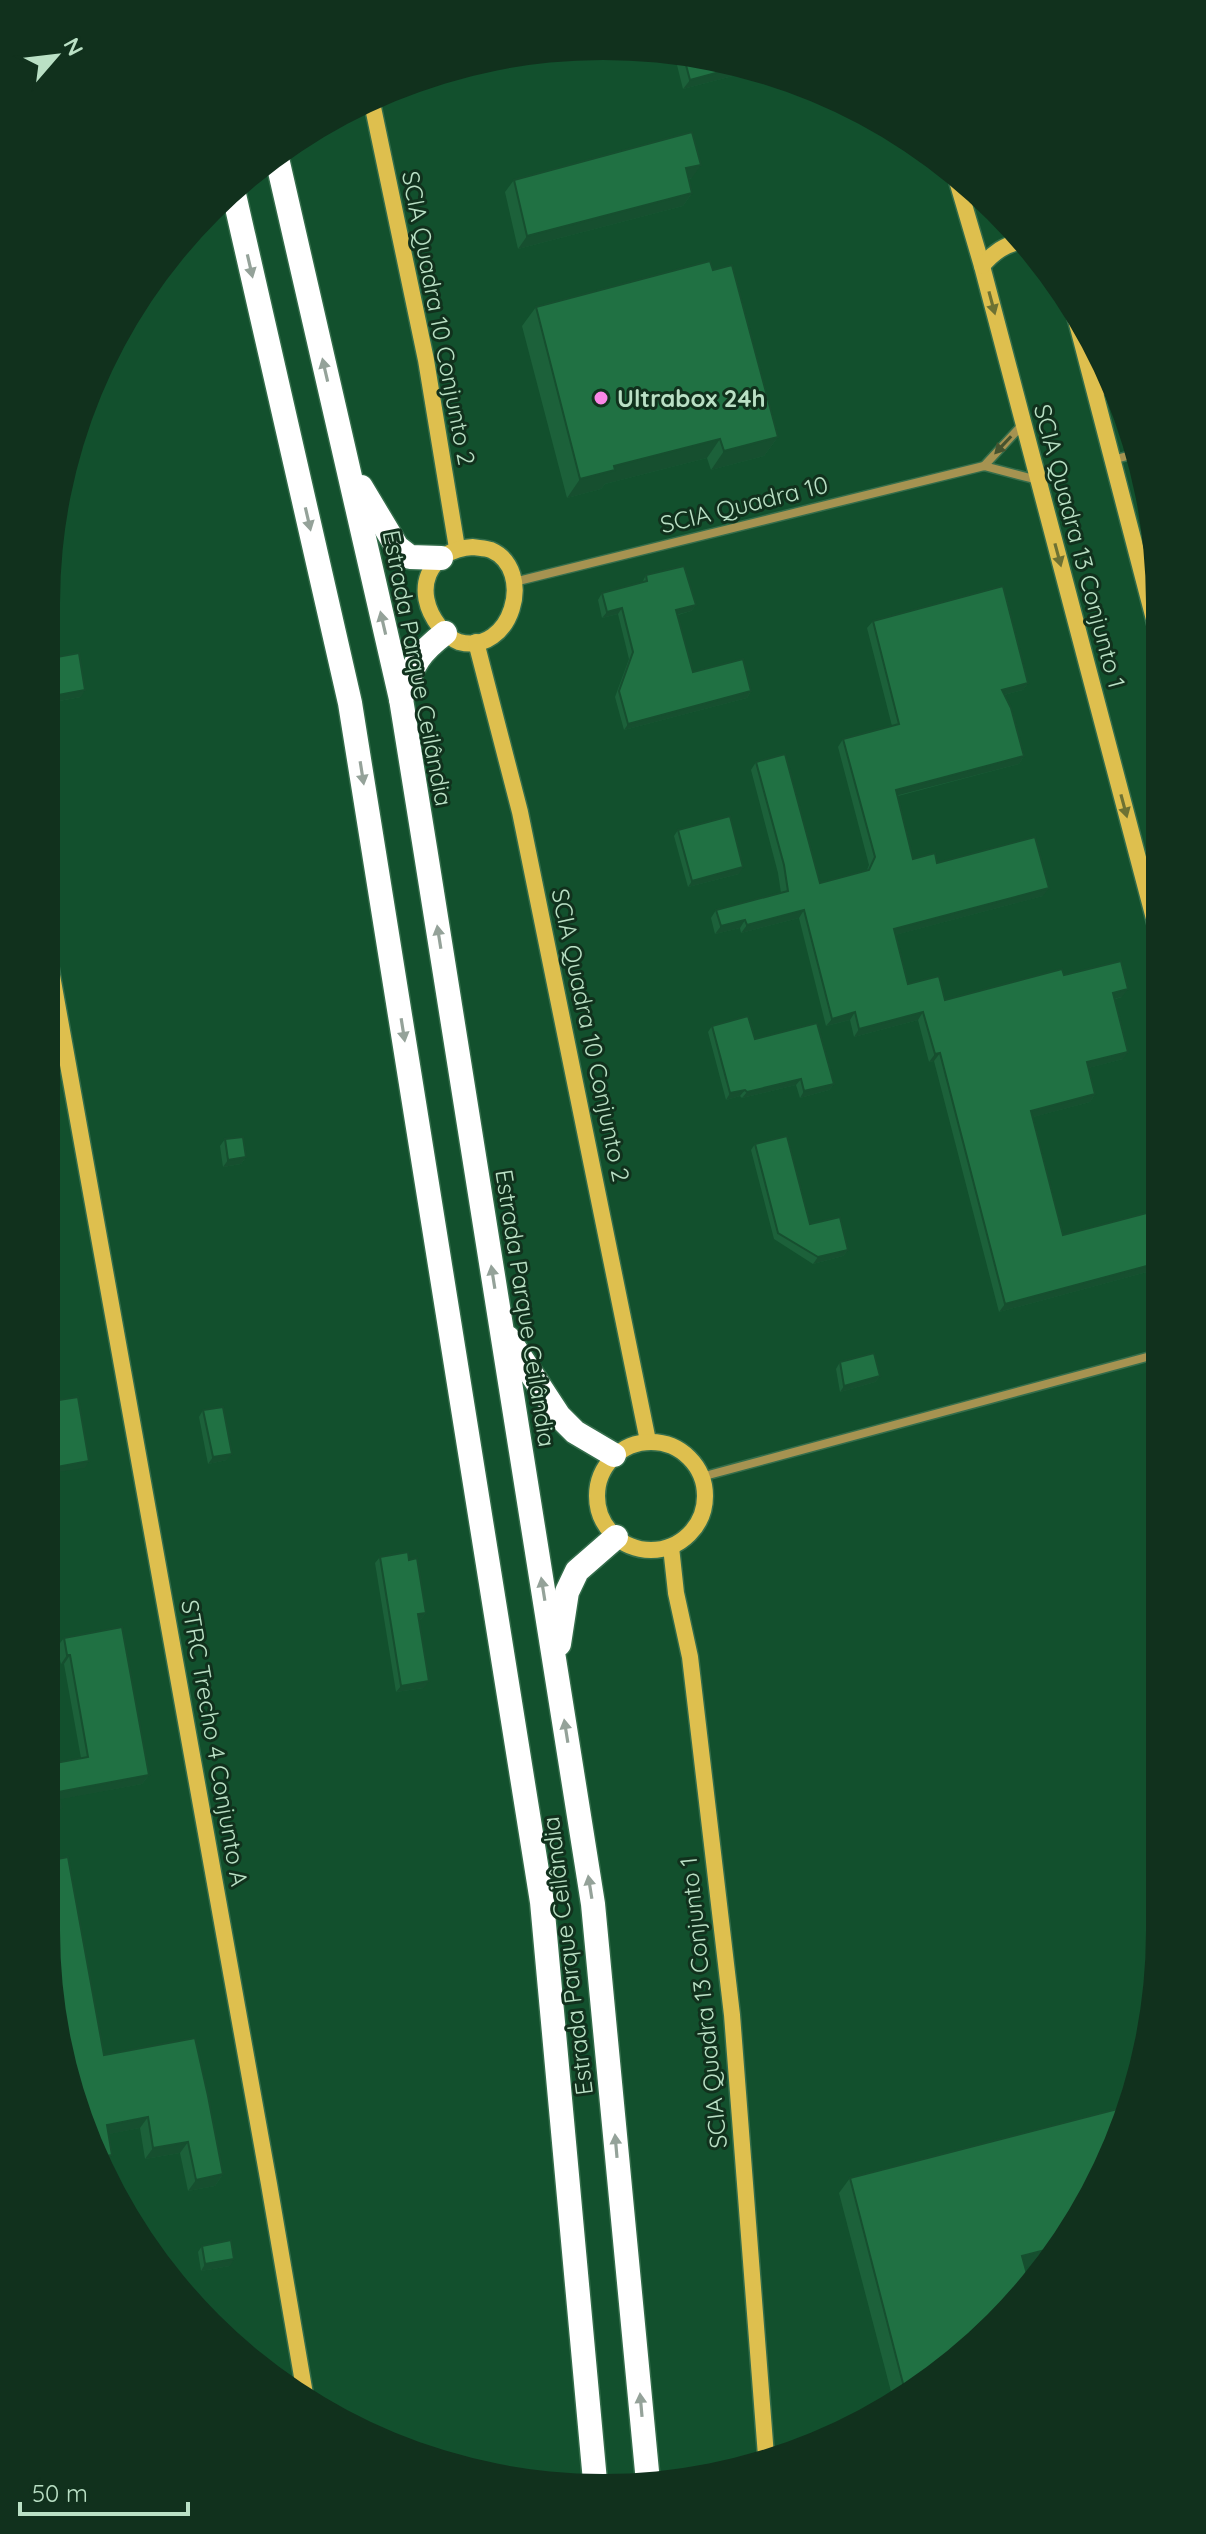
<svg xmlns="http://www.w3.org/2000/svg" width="1206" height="2534" viewBox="0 0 1206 2534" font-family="Quicksand,sans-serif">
<rect width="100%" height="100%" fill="#12502d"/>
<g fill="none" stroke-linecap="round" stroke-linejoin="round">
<defs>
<g id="street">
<polyline points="1095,393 1116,387"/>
<polyline points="1112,460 1135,454"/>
<polyline points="984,466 1023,424"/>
<polyline points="514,582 984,466 1038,480"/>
<polyline points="701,1477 1158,1354"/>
</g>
<g id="secondary">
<polyline points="371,98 426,360 457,548"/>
<polyline points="955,174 982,266 1157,930"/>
<path d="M982,266C994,252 1004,245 1022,241"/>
<polyline points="1075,316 1156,627"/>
<path d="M473,547C478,548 486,548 491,550C536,570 512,656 459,642C451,639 444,632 439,626C412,591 427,550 473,547Z"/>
<polyline points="476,642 520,812 648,1441"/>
<polyline points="46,942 269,2184 306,2400"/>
<circle cx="651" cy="1496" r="54"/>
<polyline points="671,1547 676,1593 690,1657 732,2015 766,2456"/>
</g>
<g id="highway">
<polyline points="276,154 401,699 425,848 593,1904 648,2482"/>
<polyline points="233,190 350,703 542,1902 595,2481"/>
<polyline points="361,487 397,547 410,557 441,558"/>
<path d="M401,699C414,665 415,656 445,633"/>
<polyline points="508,1338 559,1416 575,1432 614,1455"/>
<polyline points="559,1644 567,1592 577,1571 616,1537"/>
</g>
</defs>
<!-- street casing -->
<use href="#street" stroke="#346d4b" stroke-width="11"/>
<!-- secondary casing -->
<use href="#secondary" stroke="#346d4b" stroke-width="19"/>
<!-- highway casing -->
<use href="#highway" stroke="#346d4b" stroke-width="27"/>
<!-- street -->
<use href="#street" stroke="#a69351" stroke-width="8"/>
<!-- secondary -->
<use href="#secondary" stroke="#debf4e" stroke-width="16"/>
<!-- highway -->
<use href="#highway" stroke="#fff" stroke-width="24"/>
</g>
<!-- wall -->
<g fill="#1c613a">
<polygon points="674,53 712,57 754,69 752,71 683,89"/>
<polygon points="692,178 689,179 692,193 683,206 518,249 505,192 514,180"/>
<polygon points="713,270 778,437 764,456 711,470 707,458 605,484 601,489 567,498 522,326 536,307"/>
<polygon points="646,575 696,605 691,611 678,615 693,672 751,691 747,698 624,730 615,697 629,659 618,614 602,618 598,600 602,593 642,583"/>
<polygon points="873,621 1028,683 1023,690 1004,695 1024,756 1019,764 898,796 913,859 937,863 1043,896 895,935 908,984 945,1000 1064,975 1122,997 1115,999 1123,1059 1088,1068 1095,1094 1090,1102 1033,1117 1063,1235 1158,1269 999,1312 934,1061 929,1062 918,1020 854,1037 850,1020 826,1026 799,918 741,933 740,928 715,934 711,918 716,910 781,893 778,873 751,770 756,762 820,883 867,870 869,865 838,747 843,739 892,726 867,628"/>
<polygon points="46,659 81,697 48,703 47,697 46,697"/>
<polygon points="678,830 739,874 688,887 674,836"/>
<polygon points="712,1026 755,1039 834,1084 829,1090 800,1098 796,1085 742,1098 740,1096 726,1100 708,1032"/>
<polygon points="225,1139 246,1157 241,1164 223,1167 220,1146"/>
<polygon points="755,1144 810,1224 848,1250 843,1256 813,1264 774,1239 751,1150"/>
<polygon points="840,1362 880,1376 875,1382 840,1392 836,1369"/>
<polygon points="203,1410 227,1460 208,1464 199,1417"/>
<polygon points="380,1557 409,1560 426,1613 421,1619 419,1620 424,1688 396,1692 375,1563"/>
<polygon points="64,1638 149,1775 142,1784 59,1799 57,1813 58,1818 52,1827 46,1769 50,1764 81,1758 64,1664 61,1664 57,1647"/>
<polygon points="104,2055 223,2174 215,2186 188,2191 180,2153 145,2159 140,2128 108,2134"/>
<polygon points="850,2178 1025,2268 942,2373 894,2403 839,2193"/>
<polygon points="202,2246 230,2266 201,2271 198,2252"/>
</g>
<!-- shaded-wall -->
<g fill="#164f2f">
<polygon points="742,66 754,69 752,71 683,89 690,80"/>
<polygon points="701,165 692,178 677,181 686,168"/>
<polygon points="692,193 683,206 518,249 527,236"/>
<polygon points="778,437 764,456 711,470 724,451"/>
<polygon points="720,439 707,458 605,484 601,489 567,498 580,479 614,466"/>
<polygon points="696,605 691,611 672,616 676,610"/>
<polygon points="622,608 618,614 602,618 607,612"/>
<polygon points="1028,683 1023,690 996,697 1002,690"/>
<polygon points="85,690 81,697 48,703 53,696"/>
<polygon points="751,691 747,698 624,730 628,724"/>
<polygon points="1024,756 1019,764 891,797 896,790"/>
<polygon points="743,867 739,874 688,887 692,881"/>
<polygon points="1049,888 1043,896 888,937 894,929"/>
<polygon points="804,910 799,918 741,933 747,925"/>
<polygon points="745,920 740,928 715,934 721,926"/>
<polygon points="1128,989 1122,997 1108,1000 1113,993"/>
<polygon points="855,1012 850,1020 826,1026 832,1019"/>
<polygon points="923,1012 918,1020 854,1037 859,1029"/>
<polygon points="1128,1052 1123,1059 1081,1070 1087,1062"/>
<polygon points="940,1053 934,1061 929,1062 935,1054"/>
<polygon points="801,1079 796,1085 742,1098 747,1092"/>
<polygon points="834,1084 829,1090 800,1098 804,1091"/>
<polygon points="745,1090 740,1096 726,1100 730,1093"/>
<polygon points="1095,1094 1090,1102 1026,1119 1031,1111"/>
<polygon points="246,1157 241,1164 223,1167 228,1160"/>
<polygon points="848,1250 843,1256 813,1264 818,1257"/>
<polygon points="1158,1263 1158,1269 999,1312 1005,1304"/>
<polygon points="880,1376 875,1382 840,1392 844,1386"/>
<polygon points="232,1454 227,1460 208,1464 213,1457"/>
<polygon points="89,1461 85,1468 46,1474 46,1469"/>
<polygon points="57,1541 52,1547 46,1549 46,1543"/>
<polygon points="426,1613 421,1619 413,1620 418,1614"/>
<polygon points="67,1655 70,1655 64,1664 61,1664"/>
<polygon points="429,1681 424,1688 396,1692 401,1686"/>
<polygon points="149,1775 142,1784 51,1801 58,1792"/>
<polygon points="58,1818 52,1827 46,1828 46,1821"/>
<polygon points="148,2117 140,2128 99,2136 107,2125"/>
<polygon points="188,2142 180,2153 145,2159 153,2148"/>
<polygon points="112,2155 105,2165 101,2157"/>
<polygon points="223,2174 215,2186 188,2191 196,2180"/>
<polygon points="1053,2248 1044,2263 1011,2271 1022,2256"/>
<polygon points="234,2259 230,2266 201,2271 205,2264"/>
</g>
<!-- building -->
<g fill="#207143" stroke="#164f2f" stroke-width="2">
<polygon points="683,54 712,57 742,66 690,80"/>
<polygon points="692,132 701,165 686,168 692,193 527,236 514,180"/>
<polygon points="710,261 713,270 732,265 778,437 724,451 720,439 614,466 615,470 580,479 536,307"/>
<polygon points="684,566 696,605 676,610 693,672 743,659 751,691 628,724 619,691 633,652 622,608 607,612 602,593 647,581 646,575"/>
<polygon points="1003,586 1028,683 1002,690 1011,708 1024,756 896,790 913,859 935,853 937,863 1035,837 1049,888 894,929 908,984 939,976 945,1000 1062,969 1064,975 1121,961 1128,989 1113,993 1128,1052 1087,1062 1095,1094 1031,1111 1063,1235 1158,1210 1158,1263 1005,1304 940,1053 935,1054 923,1012 859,1029 855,1012 832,1019 804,910 747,925 745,920 721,926 716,910 788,891 784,865 756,762 785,754 820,883 869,870 875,857 843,739 899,724 873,621"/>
<polygon points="79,653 85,690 53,696 52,690 46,691 46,659"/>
<polygon points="730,816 743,867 692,881 678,830"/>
<polygon points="748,1016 755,1039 817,1023 834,1084 804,1091 801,1079 747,1092 745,1090 730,1093 712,1026"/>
<polygon points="787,1136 810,1224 840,1217 848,1250 818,1257 778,1233 755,1144"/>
<polygon points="243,1137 246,1157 228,1160 225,1139"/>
<polygon points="874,1353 880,1376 844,1386 840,1362"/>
<polygon points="78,1397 89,1461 46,1469 46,1402"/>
<polygon points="223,1407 232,1454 213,1457 203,1410"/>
<polygon points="46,1483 57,1541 46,1543"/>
<polygon points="408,1552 409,1560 417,1558 426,1613 418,1614 429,1681 401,1686 380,1557"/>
<polygon points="122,1627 149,1775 58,1792 61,1808 56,1809 58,1818 46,1821 46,1769 51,1768 50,1764 88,1757 70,1655 67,1655 64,1638"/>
<polygon points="68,1857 104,2055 195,2038 208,2096 223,2174 196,2180 188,2142 153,2148 148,2117 107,2125 112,2155 101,2157 76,2110 46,1931 46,1861"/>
<polygon points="1129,2106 1117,2145 1053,2248 1022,2256 1030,2285 1021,2299 942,2373 906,2395 850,2178"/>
<polygon points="231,2240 234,2259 205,2264 202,2246"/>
</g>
<!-- one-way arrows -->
<defs><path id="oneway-solid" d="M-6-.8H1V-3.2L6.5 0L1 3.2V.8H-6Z" transform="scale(2)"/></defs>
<g fill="#94a299">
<use href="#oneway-solid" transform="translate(250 266) rotate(77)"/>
<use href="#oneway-solid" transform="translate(325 370) rotate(-103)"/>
<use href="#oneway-solid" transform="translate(308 519) rotate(77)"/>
<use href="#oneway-solid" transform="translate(383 623) rotate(-103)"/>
<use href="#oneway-solid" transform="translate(362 773) rotate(81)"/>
<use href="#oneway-solid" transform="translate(439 937) rotate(-99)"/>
<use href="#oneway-solid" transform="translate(403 1030) rotate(81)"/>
<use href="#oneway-solid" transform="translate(493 1277) rotate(-99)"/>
<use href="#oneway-solid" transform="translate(543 1589) rotate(-99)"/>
<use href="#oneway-solid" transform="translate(566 1731) rotate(-99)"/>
<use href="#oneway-solid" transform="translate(590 1887) rotate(-99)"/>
<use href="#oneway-solid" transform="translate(616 2146) rotate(-95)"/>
<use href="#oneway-solid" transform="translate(641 2405) rotate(-95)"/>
</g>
<g fill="#6d7133">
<use href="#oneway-solid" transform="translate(992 303) rotate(75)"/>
<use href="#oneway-solid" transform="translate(1058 555) rotate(75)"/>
<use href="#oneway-solid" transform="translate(1124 806) rotate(75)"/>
</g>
<use fill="#45532f" href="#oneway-solid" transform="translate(1003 445) rotate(133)"/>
<!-- markers -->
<circle fill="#fa87e6" stroke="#11311d" stroke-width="3" cx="601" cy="398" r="8"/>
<g text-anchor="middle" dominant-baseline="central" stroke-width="6" stroke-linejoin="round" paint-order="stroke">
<!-- street labels -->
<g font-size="24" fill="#bae0c5" stroke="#11311d">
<text transform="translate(439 318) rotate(79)">SCIA Quadra 10 Conjunto 2</text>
<text transform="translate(744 504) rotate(-14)">SCIA Quadra 10</text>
<text transform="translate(1080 546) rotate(75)">SCIA Quadra 13 Conjunto 1</text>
<text transform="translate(418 668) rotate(79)">Estrada Parque Ceilândia</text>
<text transform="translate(591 1035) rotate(78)">SCIA Quadra 10 Conjunto 2</text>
<text transform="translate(526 1308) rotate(81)">Estrada Parque Ceilândia</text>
<text transform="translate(215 1743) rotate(80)">STRC Trecho 4 Conjunto A</text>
<text transform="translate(567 1956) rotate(-97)">Estrada Parque Ceilândia</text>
<text transform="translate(703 2003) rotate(-96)">SCIA Quadra 13 Conjunto 1</text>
</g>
<!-- poi labels -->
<g font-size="24" font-weight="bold" fill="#bae0c5" stroke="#11311d" text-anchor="start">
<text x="617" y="398">Ultrabox 24h</text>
</g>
</g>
<!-- crop -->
<path d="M0 0H1206V2534H0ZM603 60H603A543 543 0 0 1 1146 603V1931A543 543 0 0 1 603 2474H603A543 543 0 0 1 60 1931V603A543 543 0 0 1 603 60Z" fill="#11311d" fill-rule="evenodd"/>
<!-- north arrow -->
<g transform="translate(56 56) rotate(62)" stroke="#11311d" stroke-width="6" paint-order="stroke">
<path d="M0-6L14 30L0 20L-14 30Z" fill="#bae0c5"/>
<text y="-12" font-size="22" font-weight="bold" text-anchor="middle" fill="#bae0c5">N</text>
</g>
<!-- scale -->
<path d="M20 2502v12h168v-12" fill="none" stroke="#bae0c5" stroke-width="4"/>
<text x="32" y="2502" font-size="24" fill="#bae0c5" stroke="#11311d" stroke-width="6" paint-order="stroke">50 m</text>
</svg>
